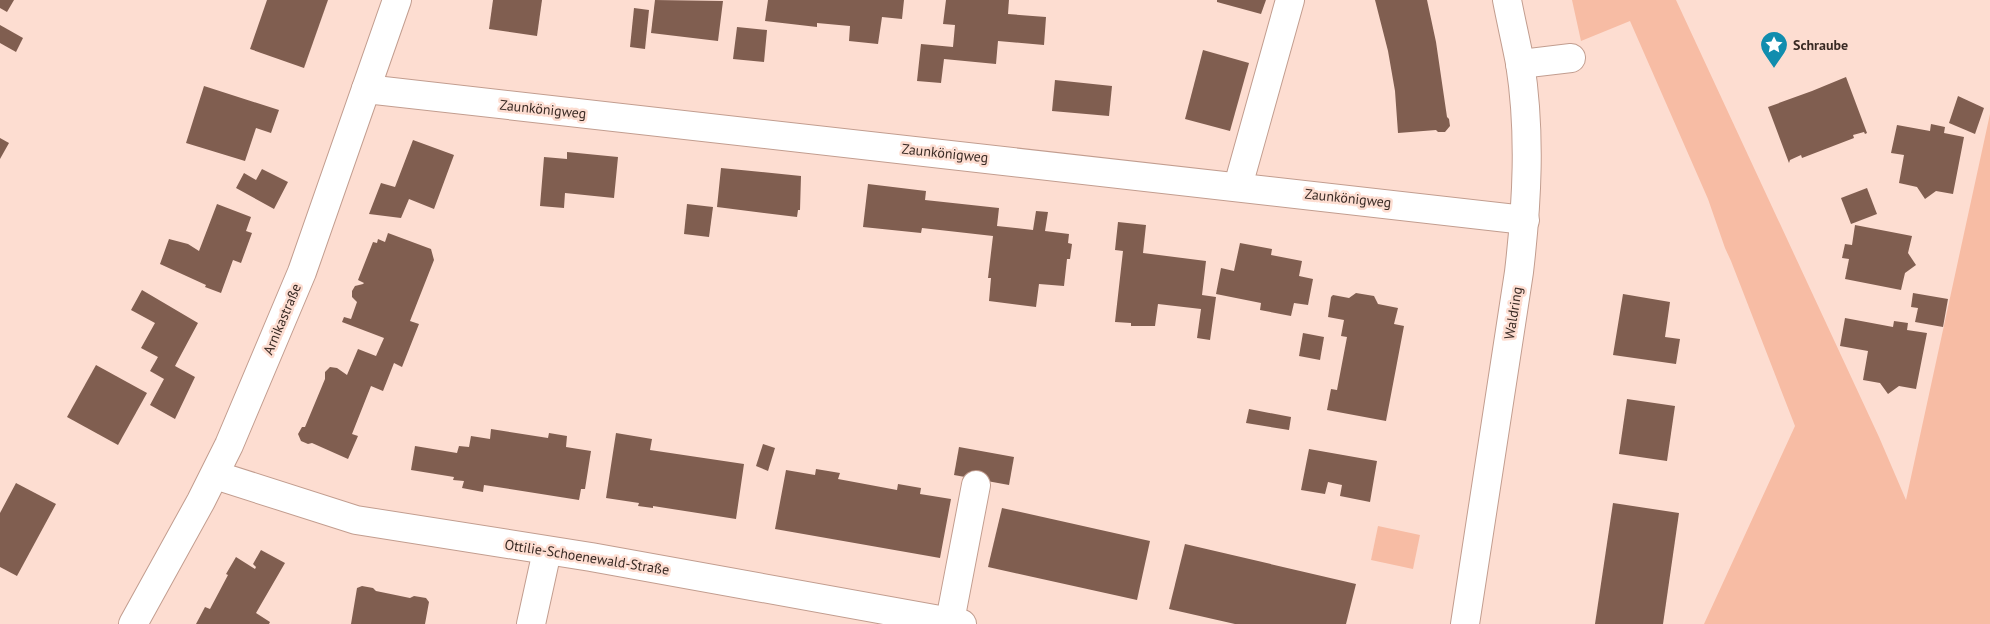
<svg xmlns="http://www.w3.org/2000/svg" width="1990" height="624" viewBox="0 0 1990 624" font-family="'PT Sans',sans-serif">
<rect width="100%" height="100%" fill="#fdddd1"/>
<!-- green -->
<g fill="#f7bca4">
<polygon points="1572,0 1676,0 1879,437 1906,500 1990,114 1990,624 1704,624 1795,426 1731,261 1725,248 1708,199 1630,21 1581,41"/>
<polygon points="1378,526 1420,535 1413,569 1371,560"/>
</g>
<!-- building -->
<g fill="#805e50">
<polygon points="0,0 14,0 7,12 0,8"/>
<polygon points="267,0 328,0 304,68 250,49"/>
<polygon points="493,0 542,0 537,36 489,29"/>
<polygon points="655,0 723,1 718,41 651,33"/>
<polygon points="768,0 904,0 902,19 882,17 878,44 849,41 850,26 817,23 817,27 765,21"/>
<polygon points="946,0 1009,0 1008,14 1046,17 1044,45 998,41 996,64 944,59 941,83 917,81 921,44 953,47 955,25 943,24"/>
<polygon points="1217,0 1266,0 1261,14 1217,2"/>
<polygon points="1375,0 1427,0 1436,42 1447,117 1449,119 1450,126 1445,132 1438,132 1436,130 1398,133 1395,91 1388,51"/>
<polygon points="634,8 649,10 645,49 630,47"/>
<polygon points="0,25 23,38 16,52 0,43"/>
<polygon points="737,27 767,30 764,62 733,59"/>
<polygon points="1203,50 1249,63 1230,131 1185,119"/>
<polygon points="1846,77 1867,133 1865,134 1864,132 1853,135 1854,138 1802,158 1801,155 1790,160 1789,163 1768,107 1812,91"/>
<polygon points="1055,80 1112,86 1109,116 1052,111"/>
<polygon points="204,86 279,110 271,133 256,128 245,161 186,143"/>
<polygon points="1958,96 1984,108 1975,134 1949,123"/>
<polygon points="1931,124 1945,127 1944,133 1964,137 1953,194 1936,191 1925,199 1917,187 1899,183 1904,155 1891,153 1897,125 1930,131"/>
<polygon points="0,138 9,143 0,159"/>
<polygon points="413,140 454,155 434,209 409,199 401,218 369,214 381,183 395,187"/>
<polygon points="567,152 618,157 614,198 565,193 564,208 540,206 544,157 567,159"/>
<polygon points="721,168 801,176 800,210 798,210 797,217 717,207"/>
<polygon points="262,169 288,182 274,209 236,188 244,173 256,180"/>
<polygon points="868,184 926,191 925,200 999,208 997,226 1033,230 1036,211 1048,212 1045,231 1069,234 1068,243 1072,244 1070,259 1067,259 1064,286 1039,284 1036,307 989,301 991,278 988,278 993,236 922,228 921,233 863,227"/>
<polygon points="1867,188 1877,214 1851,224 1841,198"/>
<polygon points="217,204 251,217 246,231 252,233 241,263 233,260 221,293 205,287 206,285 160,264 169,239 188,244 199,251"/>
<polygon points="687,204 713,207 709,237 684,234"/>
<polygon points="1118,222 1146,225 1143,253 1206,261 1202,295 1216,297 1210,340 1197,338 1201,309 1158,304 1155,326 1131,326 1131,323 1115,322 1123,251 1115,250"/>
<polygon points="1855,225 1912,236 1908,253 1916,265 1905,273 1901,290 1845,279 1849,259 1842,258 1845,244 1852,245"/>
<polygon points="388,233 431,249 434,260 410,321 419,324 402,367 394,363 383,391 371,386 352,434 358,436 348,459 312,443 308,444 301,441 298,434 302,427 305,427 325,379 325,372 330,367 337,368 347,375 358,349 376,356 384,338 342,322 344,317 351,319 357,302 352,297 352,291 355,286 363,284 364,283 358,280 373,242 377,243 378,239 385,242"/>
<polygon points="1240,243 1272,249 1271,255 1302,261 1299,276 1313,279 1308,305 1294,303 1291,316 1260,310 1261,303 1216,294 1221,268 1234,271"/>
<polygon points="142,290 198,323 175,366 195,377 175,419 150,405 164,379 150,371 158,357 141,348 155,323 131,310"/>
<polygon points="1356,293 1374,296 1378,304 1398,308 1394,324 1404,326 1386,421 1327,410 1331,389 1337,390 1347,337 1341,336 1344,320 1328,317 1331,297 1333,295 1349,298"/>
<polygon points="1913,293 1948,299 1943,327 1915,322 1918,308 1911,307"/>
<polygon points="1623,294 1670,302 1665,337 1680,339 1676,364 1613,355"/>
<polygon points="1845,318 1893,327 1894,321 1908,323 1907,330 1927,333 1916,389 1899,386 1888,394 1880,383 1863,380 1868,351 1840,346"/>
<polygon points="1303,333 1324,337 1320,360 1299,356"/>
<polygon points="96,365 147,393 118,445 67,417"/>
<polygon points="1627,399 1675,406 1667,461 1619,454"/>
<polygon points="1249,409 1291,417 1289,430 1246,423"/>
<polygon points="491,429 548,438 549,433 567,436 566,447 591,451 585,489 581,489 579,500 484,485 483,492 462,488 464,481 453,480 454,477 411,470 415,446 457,453 459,446 469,447 471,436 490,439"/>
<polygon points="616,433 652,439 650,450 744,464 736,519 653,506 653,508 638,506 639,503 606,498"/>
<polygon points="763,444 775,448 768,471 756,466"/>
<polygon points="959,447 1014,457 1009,485 954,475"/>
<polygon points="1309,449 1377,461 1370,502 1340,496 1342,485 1328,482 1325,494 1301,490"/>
<polygon points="816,469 840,473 838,479 897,490 898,484 921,488 920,494 951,499 940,558 775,529 786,470 815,475"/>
<polygon points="16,483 56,504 17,576 0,567 0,513"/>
<polygon points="1613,503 1679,513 1663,624 1595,624"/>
<polygon points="1002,508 1150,541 1137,600 988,567"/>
<polygon points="1185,544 1356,584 1346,624 1235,624 1169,609"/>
<polygon points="261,550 285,563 256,613 270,622 269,624 196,624 205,607 210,609 228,575 226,574 236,557 255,569 256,567 253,564"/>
<polygon points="362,586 373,588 376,591 410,598 414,596 426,598 429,602 425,624 351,624 357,588"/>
</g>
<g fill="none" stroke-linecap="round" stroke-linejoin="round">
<defs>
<g id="minor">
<polyline points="1520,64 1571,58"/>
<polyline points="366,89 1525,220"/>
<polyline points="1238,186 1290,0"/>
<polyline points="215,475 356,520 591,557 962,624"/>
<polyline points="950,621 976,485"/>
<polyline points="133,624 201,501 229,445 302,272 397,0"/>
<polyline points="531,624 547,551"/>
<path d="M1465,624L1519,272C1527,203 1531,133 1520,63C1516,42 1511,21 1507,0"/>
</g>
</defs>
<!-- minor casing -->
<use href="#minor" stroke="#c29d8f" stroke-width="30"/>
<!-- minor -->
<use href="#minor" stroke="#fff" stroke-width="28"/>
</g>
<!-- icons -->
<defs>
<symbol id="sight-pin" viewBox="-11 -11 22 30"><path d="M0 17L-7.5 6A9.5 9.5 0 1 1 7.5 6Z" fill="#118dae" stroke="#fdddd1"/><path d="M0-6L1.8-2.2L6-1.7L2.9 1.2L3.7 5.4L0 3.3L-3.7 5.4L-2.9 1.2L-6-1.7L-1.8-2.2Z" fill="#fff"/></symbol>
</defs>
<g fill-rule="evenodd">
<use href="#sight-pin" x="1758" y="29" width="32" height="43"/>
</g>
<g text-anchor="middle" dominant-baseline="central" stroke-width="5" stroke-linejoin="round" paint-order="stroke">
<!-- poi labels -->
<g font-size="14" font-weight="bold" fill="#392a24" stroke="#fdddd1" text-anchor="start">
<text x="1793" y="45">Schraube</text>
</g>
<!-- street labels -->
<g font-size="14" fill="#392a24" stroke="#fdddd1">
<text transform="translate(543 109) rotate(6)">Zaunkönigweg</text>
<text transform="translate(945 153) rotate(6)">Zaunkönigweg</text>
<text transform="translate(1348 198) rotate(6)">Zaunkönigweg</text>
<text transform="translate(1513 313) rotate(-81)">Waldring</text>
<text transform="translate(282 319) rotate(-67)">Arnikastraße</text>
<text transform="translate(587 557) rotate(9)">Ottilie-Schoenewald-Straße</text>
</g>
</g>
</svg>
